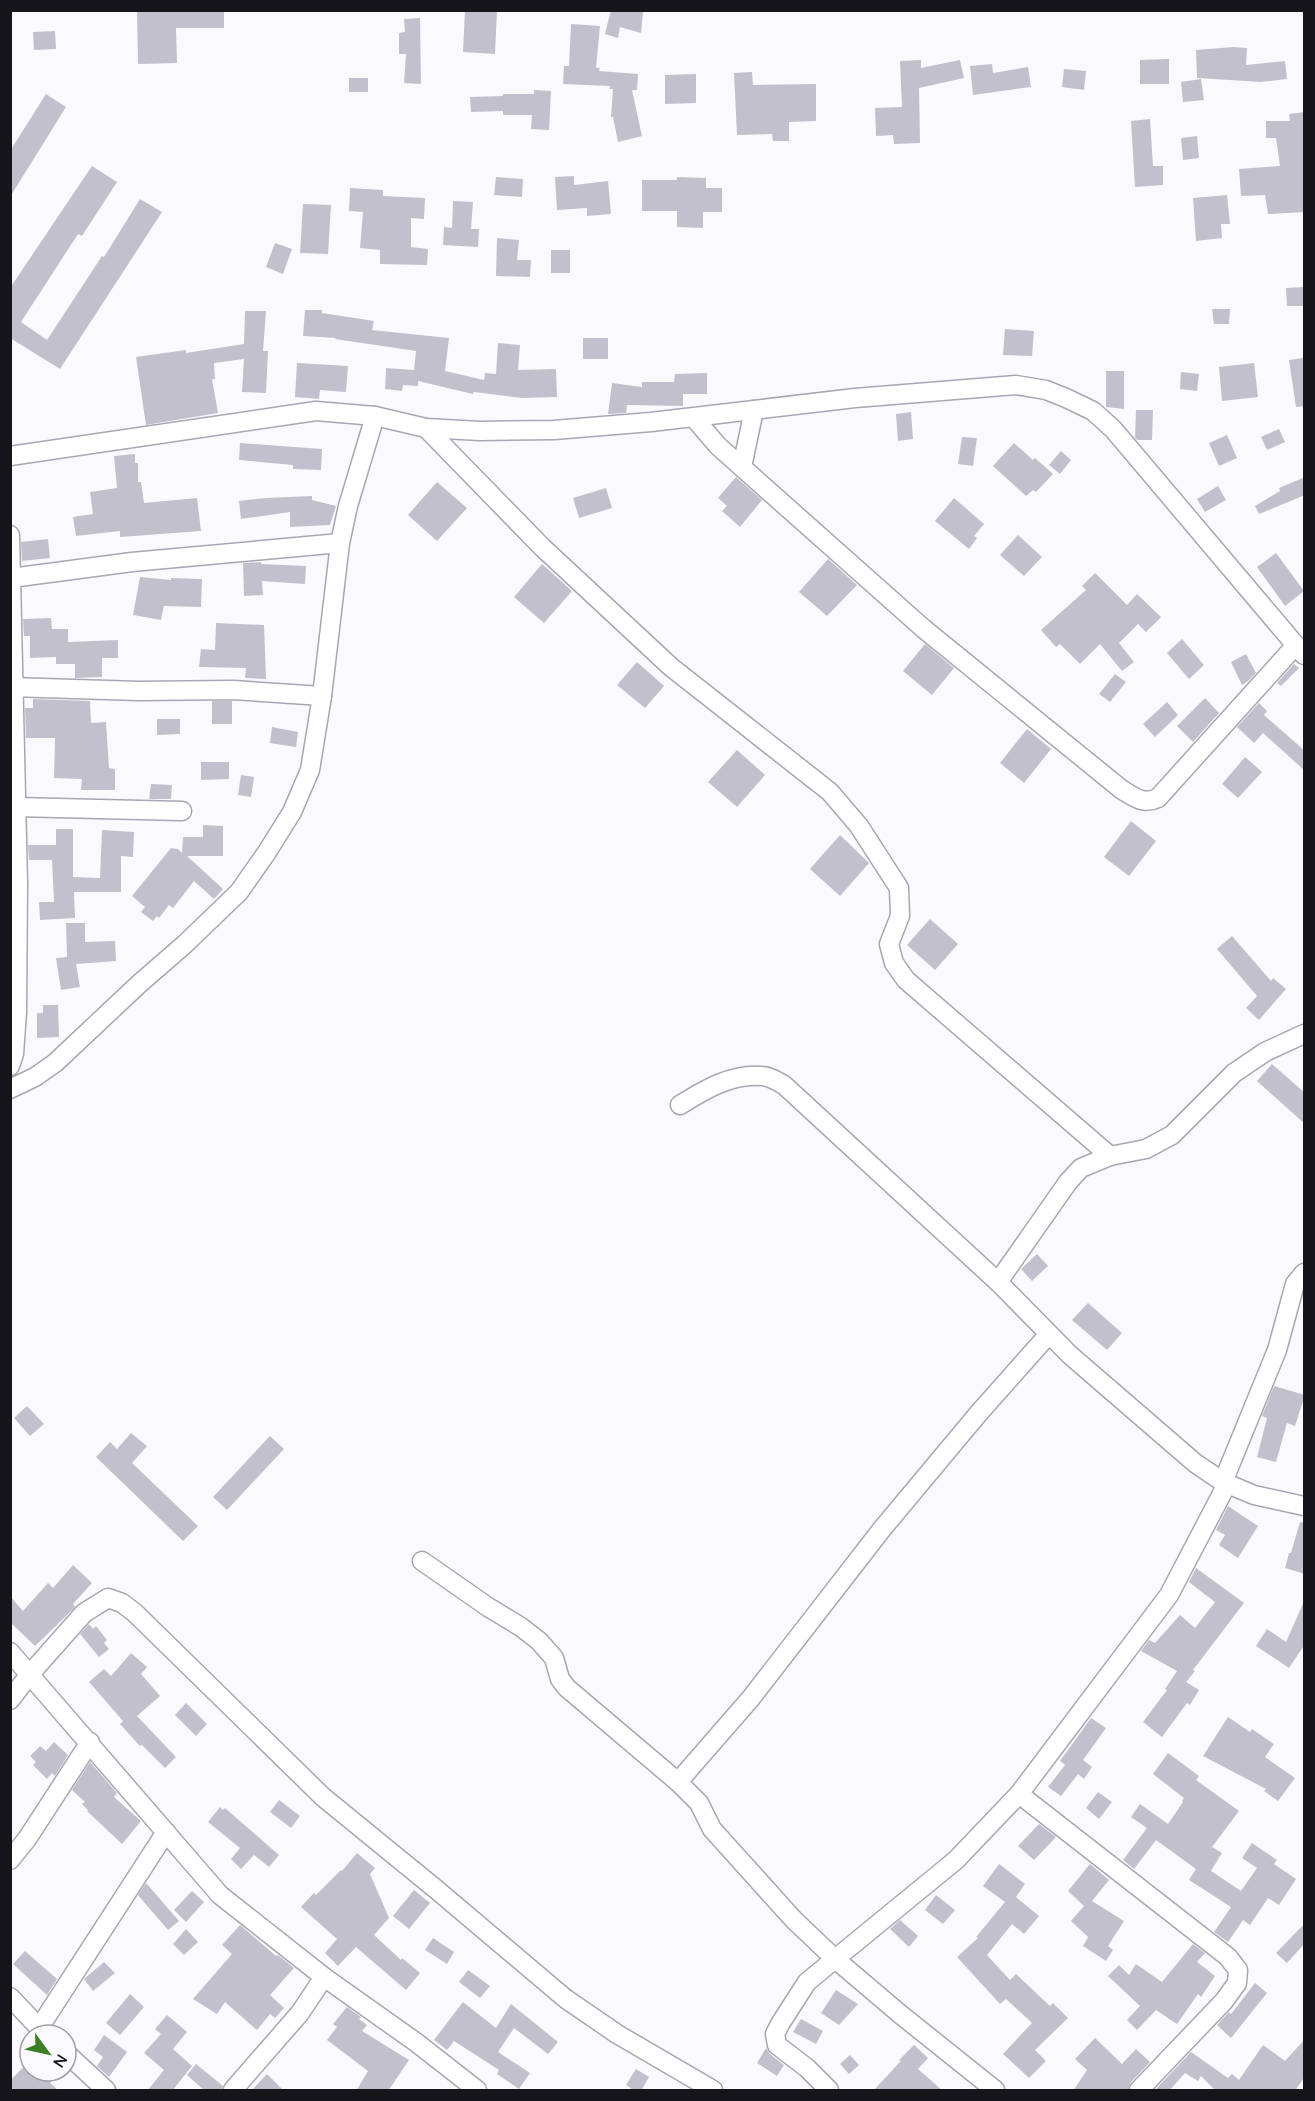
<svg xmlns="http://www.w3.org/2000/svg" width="1315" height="2101" viewBox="0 0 1315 2101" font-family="Quicksand,sans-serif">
<rect width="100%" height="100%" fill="#faf9fe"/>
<!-- building -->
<g fill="#c3c0ce">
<polygon points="137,10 224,10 224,28 176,28 177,63 138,64"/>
<polygon points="465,10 497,10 495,54 463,52"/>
<polygon points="611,10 643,12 641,33 620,27 618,38 605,34"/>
<polygon points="420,18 421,84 404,83 406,54 399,54 399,33 405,32 404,19"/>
<polygon points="571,24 600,26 596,68 600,68 599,71 638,74 637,90 632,90 642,136 618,142 613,117 611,117 613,89 609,89 610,86 563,84 564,66 569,66"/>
<polygon points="55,31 56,49 34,50 33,32"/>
<polygon points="1233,47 1247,48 1246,65 1285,61 1287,79 1261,82 1197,78 1196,50"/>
<polygon points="1169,59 1169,84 1140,84 1140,60"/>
<polygon points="921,60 921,68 960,60 964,78 919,88 920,143 894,144 893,135 876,136 875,108 902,107 900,61"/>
<polygon points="992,64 993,73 1028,67 1031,87 973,95 970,66"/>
<polygon points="1064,69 1086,71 1084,90 1062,87"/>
<polygon points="752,72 753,85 816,84 816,121 789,122 789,141 773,141 772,134 737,135 734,73"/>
<polygon points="696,74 696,103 665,104 665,75"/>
<rect x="349" y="78" width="19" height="14"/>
<polygon points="1201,79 1204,100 1183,102 1181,82"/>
<polygon points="534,90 551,91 549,130 531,129 532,115 503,115 503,111 471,112 470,97 503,96 503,94 534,94"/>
<polygon points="46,94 66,107 10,197 10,151"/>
<polygon points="1305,112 1305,212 1268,214 1265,195 1241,196 1239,169 1280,166 1276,138 1266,138 1266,121 1290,121 1289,114"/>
<polygon points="1150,119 1153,166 1163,166 1163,185 1135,187 1131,121"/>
<polygon points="1197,136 1199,158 1183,160 1181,138"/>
<polygon points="92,166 117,182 82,236 78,234 21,322 47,340 102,256 104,257 140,199 162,212 60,369 10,338 10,288"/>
<polygon points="574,176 574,185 608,181 611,214 587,216 587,208 557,210 555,177"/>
<polygon points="496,177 523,179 522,197 494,195"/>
<polygon points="677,177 706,178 706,188 722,188 722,212 703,212 703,228 677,227 677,211 642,211 642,180 677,180"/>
<polygon points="350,188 383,190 383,196 425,198 424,219 411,218 411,247 428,249 427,265 380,264 380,250 360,248 363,212 349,211"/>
<polygon points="1227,195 1230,224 1221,224 1222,238 1196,241 1193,198"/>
<polygon points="453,201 473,202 471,229 479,229 478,247 443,245 444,227 452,228"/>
<polygon points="303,204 331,205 328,254 300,253"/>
<polygon points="497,238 519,240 517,260 531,260 530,277 496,276"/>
<polygon points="275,243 292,249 283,274 266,267"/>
<rect x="551" y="250" width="19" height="23"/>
<polygon points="1305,287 1305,306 1287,306 1286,288"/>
<polygon points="1212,309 1230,309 1229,324 1214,324"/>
<polygon points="305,310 322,310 322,313 374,321 372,330 449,338 445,371 484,380 485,373 496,374 498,343 520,345 518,370 556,369 557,397 522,398 474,392 473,394 418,381 418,386 403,385 402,391 385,389 386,368 414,370 416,351 335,339 336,338 303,336"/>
<polygon points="245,311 266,311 263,351 268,351 266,393 242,392 244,359 214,363 215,379 212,379 218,413 146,425 136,357 186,350 186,353 244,344"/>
<polygon points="1005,329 1034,331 1032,356 1003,355"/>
<rect x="583" y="338" width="25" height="21"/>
<polygon points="1303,358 1305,406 1296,407 1289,360"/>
<polygon points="297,363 348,366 346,392 320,390 319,399 295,397"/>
<polygon points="1254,363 1258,397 1222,401 1219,367"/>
<polygon points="1106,371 1124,371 1124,409 1106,407"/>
<polygon points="1181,372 1199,374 1197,391 1180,389"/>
<polygon points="707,373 707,394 683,394 683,406 627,405 626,413 608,414 612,383 642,387 642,382 674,382 675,374"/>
<polygon points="1136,410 1153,410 1152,440 1137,440 1135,438"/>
<polygon points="911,412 913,439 898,441 896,414"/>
<polygon points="1279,429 1285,442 1267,450 1261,437"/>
<polygon points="1227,435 1237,458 1219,466 1209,443"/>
<polygon points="962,437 977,438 973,466 958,464"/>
<polygon points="240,443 322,449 321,470 293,469 293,465 239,460"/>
<polygon points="1014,443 1033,460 1035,458 1053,474 1036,492 1033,490 1026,496 993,466"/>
<polygon points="1061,451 1071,460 1060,474 1049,465"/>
<polygon points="135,454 135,463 138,463 138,482 141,482 144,503 197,498 201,531 120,537 120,531 76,536 73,517 93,514 90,492 117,488 114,456"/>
<polygon points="736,477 762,500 740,527 722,511 727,506 718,498"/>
<polygon points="1305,477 1305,495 1259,514 1255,506 1280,491 1279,488"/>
<polygon points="437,482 467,508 437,541 408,515"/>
<polygon points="1218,486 1226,500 1205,512 1197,499"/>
<polygon points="606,488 612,508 579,518 573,498"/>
<polygon points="312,496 312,500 336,506 330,525 290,527 290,512 241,519 239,501 266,498"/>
<polygon points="954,498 984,524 974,536 977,538 969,549 935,521"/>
<polygon points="1018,535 1042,557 1024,576 1000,555"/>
<polygon points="48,539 50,558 22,561 21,542"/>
<polygon points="1276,553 1304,591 1285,606 1257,567"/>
<polygon points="828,559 857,585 827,616 799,592"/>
<polygon points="261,562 261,564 306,566 305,584 262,581 263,595 244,596 243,563"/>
<polygon points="542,564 572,591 544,623 514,597"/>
<polygon points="1095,573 1127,605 1137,594 1161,617 1146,632 1138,624 1119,643 1134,662 1122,671 1100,644 1080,664 1060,644 1056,647 1041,630 1086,590 1082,586"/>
<polygon points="140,577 171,580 171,578 202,579 201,607 164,606 161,620 133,615"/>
<polygon points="51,618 52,629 68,629 68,642 118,640 118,658 102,658 102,677 75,678 75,664 56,664 56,657 30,658 30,636 24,636 23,619"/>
<polygon points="216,623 264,625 266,679 245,678 246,668 199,667 201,649 215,650"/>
<polygon points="1182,639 1204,665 1189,679 1167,653"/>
<polygon points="925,644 954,668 932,695 903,671"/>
<polygon points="1246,654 1256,673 1248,681 1242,685 1231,662"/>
<polygon points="637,662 664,686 645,708 617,685"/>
<polygon points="1294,664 1299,668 1281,686 1277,683"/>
<polygon points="1115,674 1126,682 1110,702 1099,694"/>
<polygon points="1205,698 1219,713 1193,742 1177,726"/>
<polygon points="33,699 90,701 91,723 106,722 109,768 115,769 115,790 81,790 82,779 54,778 55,738 26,738 25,708 33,708"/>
<rect x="212" y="701" width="20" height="23"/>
<polygon points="1167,702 1178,715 1155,737 1143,724"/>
<polygon points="1259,703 1267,711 1264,715 1305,751 1305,771 1263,733 1254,743 1237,727"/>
<polygon points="157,719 180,719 180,734 157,735"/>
<polygon points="272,727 298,732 296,747 270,743"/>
<polygon points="1027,729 1051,749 1024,783 1000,763"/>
<polygon points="737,750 765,775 737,807 708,782"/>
<polygon points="1245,757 1262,772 1238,798 1222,784"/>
<polygon points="201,762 229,762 229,779 201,780"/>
<polygon points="241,775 254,777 251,797 238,795"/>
<polygon points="151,784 172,785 171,799 149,799"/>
<polygon points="1131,821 1156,841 1129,876 1104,857"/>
<polygon points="203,825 223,826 223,856 187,856 223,889 214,899 194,881 173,908 169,905 159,918 157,916 153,921 141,912 145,907 132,896 171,848 178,849 182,853 183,837 203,837"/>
<polygon points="56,829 73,829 73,877 100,878 102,830 134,832 133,857 121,856 121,892 74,892 75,918 40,920 39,902 54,902 52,860 29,860 28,845 56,845"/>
<polygon points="840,835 869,863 840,896 810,869"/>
<polygon points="930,919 958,944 935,970 907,945"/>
<polygon points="66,923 85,923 85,942 115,941 116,961 76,964 80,987 61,990 56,958 67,957"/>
<polygon points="1232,936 1271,981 1273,978 1286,989 1259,1020 1246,1008 1257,996 1217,949"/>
<polygon points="43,1005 58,1005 59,1037 37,1038 37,1013 43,1013"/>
<polygon points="1272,1064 1305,1093 1305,1124 1257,1081"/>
<polygon points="1037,1254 1048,1266 1032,1281 1021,1269"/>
<polygon points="1088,1303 1122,1333 1107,1350 1072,1320"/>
<polygon points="1274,1386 1305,1395 1295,1426 1287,1423 1276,1462 1257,1457 1267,1418 1262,1416"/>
<polygon points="27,1406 44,1424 30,1436 14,1418"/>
<polygon points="131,1433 147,1446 132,1463 198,1526 183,1541 96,1457 110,1442 117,1449"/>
<polygon points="270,1436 284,1449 227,1510 213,1497"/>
<polygon points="1228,1506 1258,1526 1238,1558 1219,1545 1225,1535 1216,1530"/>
<polygon points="1300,1522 1305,1523 1305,1574 1285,1568 1289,1553 1291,1553"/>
<polygon points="73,1565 92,1583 73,1604 75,1607 65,1617 35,1646 10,1622 10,1596 23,1611 48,1583 53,1588"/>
<polygon points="1196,1568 1244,1603 1193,1670 1195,1671 1186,1682 1199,1690 1190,1705 1187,1703 1162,1737 1143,1722 1167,1690 1165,1689 1177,1671 1141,1651 1149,1640 1155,1643 1180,1615 1195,1628 1215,1602 1189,1582"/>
<polygon points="1305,1599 1305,1644 1289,1668 1256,1646 1267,1629 1286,1642"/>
<polygon points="89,1624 93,1629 96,1626 107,1640 104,1643 109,1649 99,1657 80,1634"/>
<polygon points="131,1653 147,1667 141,1674 160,1696 137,1716 176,1757 165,1768 142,1745 140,1746 120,1724 123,1721 89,1682 104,1669 111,1676"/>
<polygon points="186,1703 207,1724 196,1736 175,1715"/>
<polygon points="1228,1717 1250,1732 1252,1729 1274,1744 1265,1757 1295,1778 1278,1801 1264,1791 1266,1789 1203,1756"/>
<polygon points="1091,1718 1106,1728 1083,1760 1092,1767 1084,1779 1078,1774 1061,1796 1048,1787 1065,1765 1060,1761"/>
<polygon points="54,1742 68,1755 55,1776 52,1773 47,1779 33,1765 36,1762 30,1756 40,1746 46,1751"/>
<polygon points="1168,1753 1199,1776 1196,1780 1239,1811 1212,1847 1222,1853 1211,1871 1241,1891 1257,1868 1242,1858 1252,1843 1277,1860 1274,1864 1296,1879 1279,1905 1268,1898 1250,1925 1243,1920 1228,1942 1214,1932 1231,1907 1189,1880 1196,1869 1156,1840 1134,1869 1123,1860 1147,1828 1131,1817 1140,1804 1168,1824 1183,1802 1182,1801 1184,1798 1153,1774"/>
<polygon points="90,1762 117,1793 114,1797 141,1821 122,1844 87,1811 88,1810 82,1804 85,1802 72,1790"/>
<polygon points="1098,1792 1112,1802 1099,1819 1086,1808"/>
<polygon points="279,1800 300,1816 291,1828 270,1812"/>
<polygon points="220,1807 223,1810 225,1808 279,1855 269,1867 254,1855 241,1869 231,1859 240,1848 208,1822"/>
<polygon points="1039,1824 1056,1837 1034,1860 1018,1846"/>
<polygon points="357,1853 375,1868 370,1874 389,1918 374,1935 401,1960 402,1958 420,1973 406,1990 356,1947 338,1966 325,1953 337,1939 301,1907 314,1893 316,1895 341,1870 342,1871"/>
<polygon points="999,1864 1025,1884 1016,1897 1039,1916 1024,1934 1012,1924 987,1955 1010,1980 1016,1974 1050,2006 1053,2003 1068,2018 1035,2050 1046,2061 1029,2078 1003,2054 1032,2023 1006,1999 1000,2004 957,1957 978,1938 976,1937 1005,1902 983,1886"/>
<polygon points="1090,1864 1109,1880 1092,1901 1124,1921 1108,1946 1113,1950 1106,1961 1083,1946 1088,1937 1071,1921 1084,1906 1068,1891"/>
<polygon points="146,1883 179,1921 168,1930 138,1895"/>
<polygon points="414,1890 430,1903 409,1929 393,1916"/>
<polygon points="192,1891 204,1902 186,1922 174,1910"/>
<polygon points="936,1895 955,1910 943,1924 925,1910"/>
<polygon points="900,1920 918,1936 909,1947 890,1929"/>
<polygon points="1305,1923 1305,1943 1287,1963 1276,1953"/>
<polygon points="240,1925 276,1956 278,1955 294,1968 270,1995 284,2008 275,2018 270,2014 257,2030 225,2002 217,2014 193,1999 232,1954 222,1945"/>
<polygon points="186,1929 198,1942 184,1955 173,1944"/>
<polygon points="433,1938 454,1952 447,1964 425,1950"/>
<polygon points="1193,1944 1205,1953 1197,1962 1215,1976 1201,1997 1198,1994 1177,2024 1156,2010 1137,2030 1127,2020 1140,2006 1108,1976 1119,1965 1129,1975 1136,1964 1162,1982"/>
<polygon points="25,1951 57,1979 47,1995 13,1964"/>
<polygon points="104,1962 115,1973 93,1991 84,1979"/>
<polygon points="468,1970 490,1986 480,1998 459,1982"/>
<polygon points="1255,1983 1267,1993 1231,2038 1217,2025 1229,2012 1231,2014"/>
<polygon points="836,1990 858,2004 839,2025 821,2013"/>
<polygon points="130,1994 144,2007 120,2035 106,2023"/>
<polygon points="463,2002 496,2028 511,2004 558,2042 548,2054 514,2028 498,2052 530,2073 519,2089 497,2074 499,2070 454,2041 447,2050 434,2040"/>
<polygon points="347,2007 361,2017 359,2019 367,2025 362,2031 409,2060 388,2091 356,2091 368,2071 327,2040 337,2027 333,2024"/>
<polygon points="167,2015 187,2032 173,2049 192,2066 172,2091 147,2091 164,2070 144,2053 161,2034 155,2029"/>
<polygon points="801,2019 823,2031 816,2044 793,2032"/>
<polygon points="104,2035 127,2052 109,2077 97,2066 103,2057 94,2050"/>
<polygon points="1095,2038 1122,2064 1136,2049 1150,2062 1131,2082 1128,2091 1073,2091 1087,2070 1075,2059"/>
<polygon points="1305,2039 1305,2076 1295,2091 1216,2091 1201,2076 1198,2081 1185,2073 1169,2091 1154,2091 1191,2052 1228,2078 1232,2074 1239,2080 1263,2045 1285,2061"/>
<polygon points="914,2045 928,2058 918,2069 943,2091 873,2091 901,2061 899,2060"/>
<polygon points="766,2048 770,2054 784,2065 777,2076 757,2063"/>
<polygon points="850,2055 859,2065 849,2074 840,2064"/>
<polygon points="30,2060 30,2071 42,2071 52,2081 50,2083 59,2091 10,2091 10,2081"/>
<polygon points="196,2064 223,2086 222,2091 205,2091 187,2075"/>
<polygon points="636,2069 649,2077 641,2091 635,2091 626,2085"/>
<polygon points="267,2074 284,2091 251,2091"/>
</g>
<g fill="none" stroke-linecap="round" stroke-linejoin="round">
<defs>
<g id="minor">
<path d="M694,418L718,446L924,629L1121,789C1134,797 1143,805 1158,798L1296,645"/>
<polyline points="426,428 542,547 671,667 830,792 859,826 899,888 900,916 889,944 894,963 906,980 1110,1156"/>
<polyline points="10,456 316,411 375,416 426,428 480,431 554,430 651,422 855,398 1016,385 1046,390 1066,398 1093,411 1113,429 1304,655"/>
<polyline points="742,467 754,410"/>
<polyline points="10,535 18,883 17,1012 14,1054 10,1066"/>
<polyline points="11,578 132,562 340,543"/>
<polyline points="10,687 139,691 233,690 322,696"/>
<polyline points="16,807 182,811"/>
<polyline points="10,1089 35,1077 55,1063 139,984 185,944 239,892 267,852 292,812 310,770 322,696 340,543 348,506 375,416"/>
<path d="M680,1105C704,1090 732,1073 762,1076C769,1076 777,1081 784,1085L998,1282L1070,1355L1195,1463L1223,1482L1254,1495L1304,1506"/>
<polyline points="998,1282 1068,1182 1081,1168 1110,1156 1146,1149 1172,1135 1234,1073 1265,1052 1304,1034"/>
<polyline points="1223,1482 1277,1350 1295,1284 1304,1273"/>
<polyline points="422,1561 488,1607 521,1627 539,1641 554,1658 560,1679 567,1688 678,1782"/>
<polyline points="10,1652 220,1895 324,1977 417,2043 477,2090"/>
<polyline points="10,1700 30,1674 84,1613 108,1598 122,1603 135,1613 323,1797 437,1890 566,1999 617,2034 713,2090"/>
<polyline points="1019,1794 1228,1957 1238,1970 1237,1983 1224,2001 1139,2090"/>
<polyline points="10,1860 27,1839 90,1742"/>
<polyline points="10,1997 46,2035"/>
<polyline points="39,2028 166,1832"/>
<polyline points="66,2053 106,2090"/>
<polyline points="233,2090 300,2013 324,1977"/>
<polyline points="829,2090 807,2068 777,2045 775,2034 780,2024 807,1982 956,1860 1019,1794 1169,1595 1227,1484"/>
<polyline points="995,2090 900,2014 834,1958 794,1920 712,1829 699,1803 678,1782 751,1698 882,1529 978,1414 1049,1334"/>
</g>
</defs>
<!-- minor casing -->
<use href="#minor" stroke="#a8a6b3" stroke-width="21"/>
<!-- minor -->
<use href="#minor" stroke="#fff" stroke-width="18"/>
</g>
<!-- border -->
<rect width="1315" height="2101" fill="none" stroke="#16151a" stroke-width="24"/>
<!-- north arrow -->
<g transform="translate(48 2053) rotate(123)"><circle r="28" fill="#faf9fe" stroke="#9f9ea3" stroke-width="1.5"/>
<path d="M0-4.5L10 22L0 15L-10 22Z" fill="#3a7f23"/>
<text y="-9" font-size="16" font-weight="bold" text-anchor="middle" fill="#16151a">N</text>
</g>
</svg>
